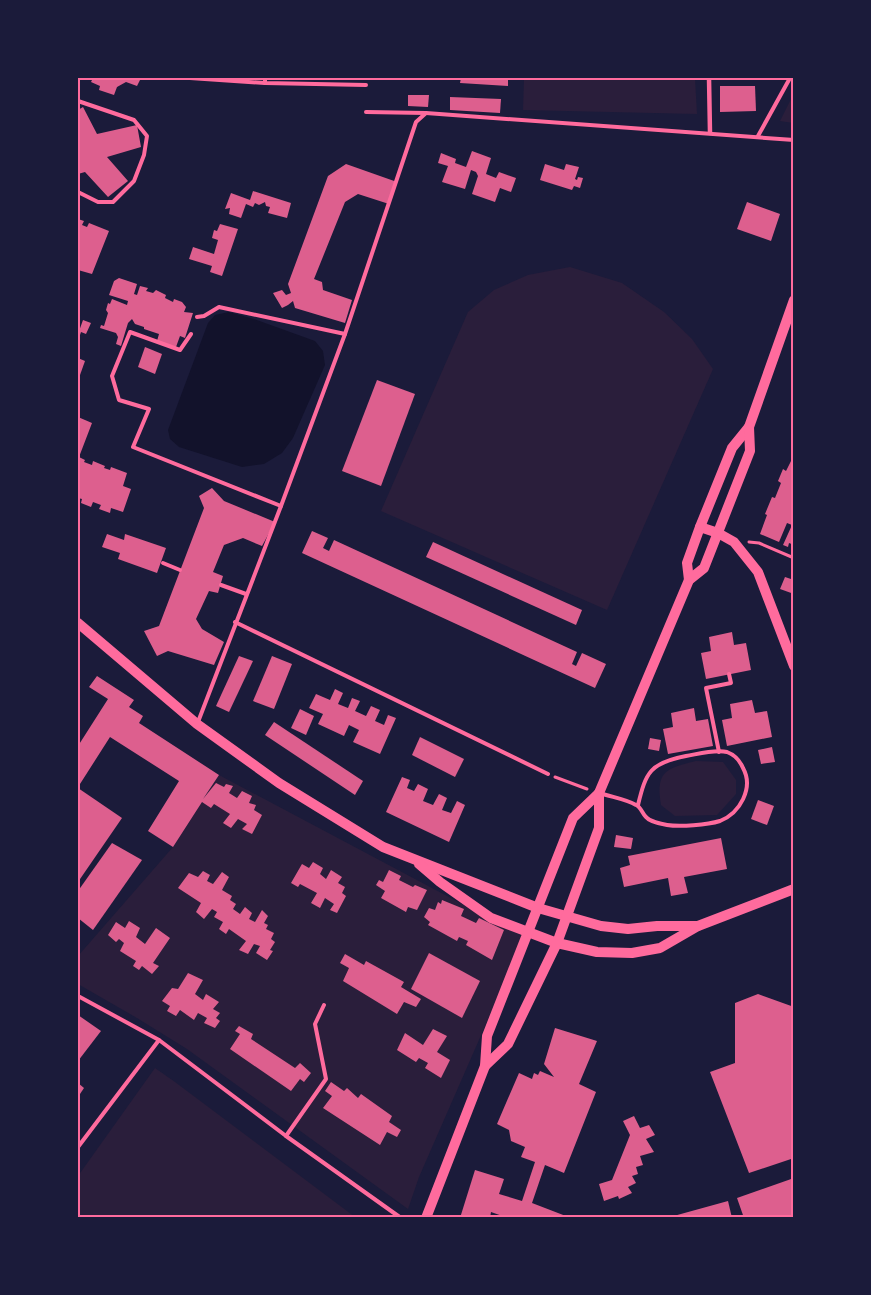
<svg xmlns="http://www.w3.org/2000/svg" width="871" height="1295" viewBox="0 0 871 1295" font-family="'PT Sans',sans-serif">
<rect width="100%" height="100%" fill="#1b1b3a"/>
<!-- green -->
<g fill="#2a1e3b">
<polygon points="524,78 695,78 697,114 523,110"/>
<polygon points="793,95 793,123 780,121"/>
<polygon points="570,267 622,283 664,312 692,339 713,369 607,610 381,511 468,312 494,290 528,275"/>
<path d="M696,761L723,762L736,780V794L717,815L675,816L661,805C655,771 667,768 696,761Z"/>
<polygon points="219,775 524,937 419,1177 408,1209 187,1049 137,1018 78,984 78,956 173,847"/>
<polygon points="155,1068 175,1082 355,1217 78,1217 78,1176"/>
</g>
<!-- water -->
<polygon fill="#12122b" points="229,312 254,319 315,341 323,351 325,365 293,438 282,453 264,464 242,467 179,447 170,439 168,430 208,323 215,315"/>
<!-- building -->
<g fill="#dd5f8e">
<polygon points="93,78 141,78 137,86 126,82 117,87 114,95 99,90 100,86 91,82"/>
<polygon points="461,78 508,78 508,86 460,83"/>
<polygon points="720,86 755,86 756,111 720,112"/>
<polygon points="408,95 429,95 428,107 408,106"/>
<polygon points="450,97 501,99 500,113 450,110"/>
<polygon points="83,107 97,134 137,125 141,147 107,157 128,181 108,197 85,172 78,174 78,110"/>
<polygon points="472,151 491,158 486,174 496,178 499,172 516,178 511,192 500,188 495,202 472,194 478,176 476,172 471,170 465,189 442,182 448,166 438,163 441,153 456,159 455,163 466,167"/>
<polygon points="346,164 397,182 389,204 358,194 345,202 314,279 322,282 323,290 352,300 345,323 295,308 293,301 288,305 282,308 273,293 282,290 286,295 291,293 288,284 328,176"/>
<polygon points="545,164 564,170 566,164 579,167 575,179 577,180 578,177 583,178 580,188 574,186 572,190 540,180"/>
<polygon points="253,191 291,203 287,218 268,213 270,207 266,206 265,202 259,205 255,203 253,207 246,204 241,218 229,214 230,208 225,209 231,193 250,200"/>
<polygon points="747,202 780,214 771,241 737,229"/>
<polygon points="78,219 84,221 82,225 87,227 89,223 109,231 92,274 78,270"/>
<polygon points="220,224 238,229 222,276 210,272 212,266 189,259 193,247 214,254 218,240 212,238 214,230 217,231"/>
<polygon points="119,278 137,284 134,294 137,295 140,286 148,288 146,291 153,293 156,290 166,295 165,298 173,302 174,299 182,302 186,307 184,312 193,313 185,338 180,336 176,347 157,341 159,334 144,329 144,327 135,324 132,319 128,323 121,346 116,344 118,337 116,333 100,328 101,325 104,326 108,313 106,310 108,303 110,304 112,299 127,305 128,301 109,295 114,281"/>
<polygon points="83,320 91,323 86,334 81,332 78,341 78,334"/>
<polygon points="145,347 162,354 155,374 138,367"/>
<polygon points="78,358 85,361 80,375 78,375"/>
<polygon points="377,380 415,394 381,486 342,471"/>
<polygon points="78,417 92,423 79,457 85,460 84,462 92,465 93,461 105,466 104,468 110,470 111,467 127,473 123,486 131,489 123,512 111,508 110,513 99,509 101,505 93,502 91,507 81,503 82,499 78,498"/>
<polygon points="791,461 794,462 794,545 789,543 788,547 783,545 792,525 787,523 779,542 760,534 767,515 765,514 772,497 775,498 781,483 778,481 783,469 786,471"/>
<polygon points="212,488 224,501 275,522 262,546 243,538 224,545 213,572 223,576 218,593 209,591 196,619 202,629 224,642 214,665 168,651 157,656 144,631 159,626 204,508 199,496"/>
<polygon points="312,531 328,538 323,548 329,551 334,540 577,652 572,664 576,666 582,653 606,664 595,688 302,553"/>
<polygon points="107,534 124,540 125,534 166,548 157,573 118,559 120,553 102,547"/>
<polygon points="433,542 582,610 576,625 426,557"/>
<polygon points="785,577 794,580 794,594 780,589"/>
<polygon points="732,632 734,645 746,643 751,670 706,679 701,653 711,651 709,637"/>
<polygon points="239,656 253,661 229,712 216,706"/>
<polygon points="272,656 292,664 274,709 253,701"/>
<polygon points="97,676 134,700 129,707 143,716 139,723 219,775 203,799 216,783 224,787 226,784 233,786 229,793 237,798 242,791 252,796 249,803 256,805 254,810 262,815 252,834 242,829 247,824 238,819 231,828 223,823 230,814 214,804 211,808 202,802 173,847 148,831 179,781 110,737 80,784 78,782 78,746 108,699 89,687"/>
<polygon points="335,689 343,693 338,704 348,708 352,698 360,701 355,711 366,716 371,706 380,710 375,721 384,725 388,715 396,718 380,754 353,742 359,730 349,725 344,736 318,724 323,714 309,708 316,694 330,700"/>
<polygon points="752,700 755,713 767,711 772,737 727,746 722,720 732,718 730,704"/>
<polygon points="694,708 696,721 708,719 713,746 668,754 663,729 673,727 671,713"/>
<polygon points="300,709 314,716 306,735 291,728"/>
<polygon points="274,722 363,781 355,795 265,735"/>
<polygon points="420,737 464,759 455,777 412,755"/>
<polygon points="650,738 661,740 659,751 648,749"/>
<polygon points="772,747 775,762 761,764 758,750"/>
<polygon points="402,777 410,780 407,788 414,791 418,784 428,789 423,801 433,805 439,794 447,798 442,810 451,813 457,801 465,805 449,842 386,812"/>
<polygon points="78,788 122,818 78,882"/>
<polygon points="758,800 774,806 767,825 751,819"/>
<polygon points="616,835 633,838 631,849 614,847"/>
<polygon points="721,838 727,869 684,877 688,893 671,896 668,878 624,887 620,868 630,865 628,856"/>
<polygon points="112,843 142,860 93,930 78,918 78,891"/>
<polygon points="313,862 323,868 320,874 326,879 331,870 342,877 338,883 345,887 342,893 346,896 337,913 330,910 334,904 325,898 320,908 311,903 317,893 300,884 298,887 291,883 302,864 309,868"/>
<polygon points="389,870 401,876 399,880 413,887 415,885 427,890 417,910 408,907 406,912 381,898 385,891 376,885 379,880 383,882"/>
<polygon points="203,871 210,875 207,881 213,884 222,872 229,877 222,890 232,896 230,900 236,904 233,909 240,914 245,907 252,913 249,919 255,922 262,910 268,916 264,923 268,925 266,929 274,933 271,939 275,942 270,950 273,951 267,960 256,953 260,946 254,944 248,954 239,950 246,941 229,929 226,934 219,929 223,922 214,917 217,912 212,909 204,919 196,912 201,903 178,888 189,873 198,877"/>
<polygon points="442,900 464,909 461,916 476,923 479,918 504,930 492,960 466,945 468,941 459,937 457,941 428,925 430,922 424,917 429,908 435,910 438,902 441,904"/>
<polygon points="129,921 140,928 136,937 145,944 156,928 170,938 153,963 159,966 152,974 142,966 139,970 133,966 136,961 120,951 124,943 119,939 116,942 108,935 116,922 125,928"/>
<polygon points="429,953 480,981 462,1018 411,989"/>
<polygon points="345,954 364,965 366,961 404,982 401,987 421,999 416,1007 404,1002 397,1014 343,981 349,968 340,963"/>
<polygon points="188,973 203,980 195,994 203,1000 206,994 219,1002 213,1009 220,1013 216,1018 220,1021 215,1028 204,1023 207,1018 198,1013 194,1020 180,1010 176,1016 167,1011 170,1006 162,1001 172,988 178,989"/>
<polygon points="758,994 794,1007 794,1158 749,1173 710,1072 735,1063 735,1003"/>
<polygon points="78,1015 101,1031 78,1061"/>
<polygon points="239,1026 253,1034 251,1039 295,1068 300,1063 311,1073 304,1082 300,1079 291,1091 230,1049 240,1034 235,1031"/>
<polygon points="555,1028 597,1041 579,1084 596,1092 564,1173 545,1165 532,1203 571,1218 508,1218 491,1212 490,1218 460,1218 475,1170 504,1179 499,1194 522,1201 535,1162 521,1157 525,1147 511,1141 509,1130 497,1124 519,1073 532,1079 534,1073 538,1075 540,1071 554,1077 544,1064"/>
<polygon points="433,1029 447,1036 437,1052 450,1060 441,1078 425,1068 428,1063 419,1058 416,1062 397,1050 405,1033 423,1045"/>
<polygon points="331,1082 344,1091 347,1088 358,1098 361,1094 392,1116 389,1122 401,1130 397,1137 387,1132 380,1145 323,1108 332,1096 325,1091"/>
<polygon points="78,1083 84,1088 78,1097"/>
<polygon points="634,1116 640,1128 649,1125 655,1135 646,1139 654,1152 640,1156 643,1165 636,1167 638,1174 632,1176 636,1183 628,1187 632,1193 619,1199 618,1196 604,1201 599,1184 612,1180 630,1135 623,1121"/>
<polygon points="794,1178 794,1218 744,1218 737,1198"/>
<polygon points="728,1201 732,1218 670,1218 670,1217"/>
</g>
<g fill="none" stroke-linecap="round" stroke-linejoin="round">
<!-- path -->
<g stroke="#ff6b9d" stroke-width="3">
<polyline points="749,542 759,543 794,558"/>
<polyline points="555,777 587,789"/>
</g>
<!-- service -->
<g stroke="#ff6b9d" stroke-width="4">
<polyline points="190,78 265,83"/>
<polyline points="265,78 265,83 366,85"/>
<polyline points="78,101 134,120 147,136 144,155 134,181 113,202 98,202 78,192"/>
<polyline points="366,112 426,113 794,140"/>
<polyline points="758,136 790,78"/>
<polyline points="197,317 204,316 219,307 345,334"/>
<polyline points="191,334 180,350 130,332 112,376 119,400 149,409 133,447 281,506"/>
<polyline points="163,563 180,570"/>
<polyline points="221,585 246,594"/>
<polyline points="235,622 548,774"/>
<polyline points="198,722 281,506 345,334 416,122 426,113"/>
<polyline points="719,752 706,688 731,683 729,674"/>
<path d="M600,793C611,797 626,799 636,805C641,807 642,813 646,817C649,821 661,824 667,825C680,827 707,825 720,821C740,813 754,788 743,768C740,761 735,755 727,752C715,749 698,754 686,756C650,763 646,772 638,805"/>
<polyline points="78,996 159,1040 286,1136 401,1218"/>
<polyline points="286,1136 326,1079 315,1024 324,1005"/>
<polyline points="78,1147 159,1040"/>
</g>
<!-- pedestrian -->
<polyline stroke="#ff6b9d" stroke-width="4.5" points="709,78 710,133"/>
<!-- secondary -->
<g stroke="#ff6b9d" stroke-width="10">
<polyline points="700,527 718,533 734,542 758,572 794,666"/>
<polyline points="689,580 687,563 700,527 732,448 749,427 794,300"/>
<polyline points="78,623 197,724 279,783 383,847 538,908 601,926 628,929 657,926 698,926"/>
<polyline points="419,864 440,882 491,918 557,943 597,952 632,953 660,948 698,926 794,889"/>
<polyline points="485,1066 508,1044 557,943 599,828 599,793 689,580 704,568 750,451 749,427"/>
<polyline points="426,1218 485,1066 487,1036 573,818 599,793"/>
</g>
</g>
<!-- border -->
<rect width="871" height="1295" fill="none" stroke="#1b1b3a" stroke-width="158"/>
<rect x="79" y="79" width="713" height="1137" fill="none" stroke="#ff6b9d" stroke-width="2"/>
</svg>
